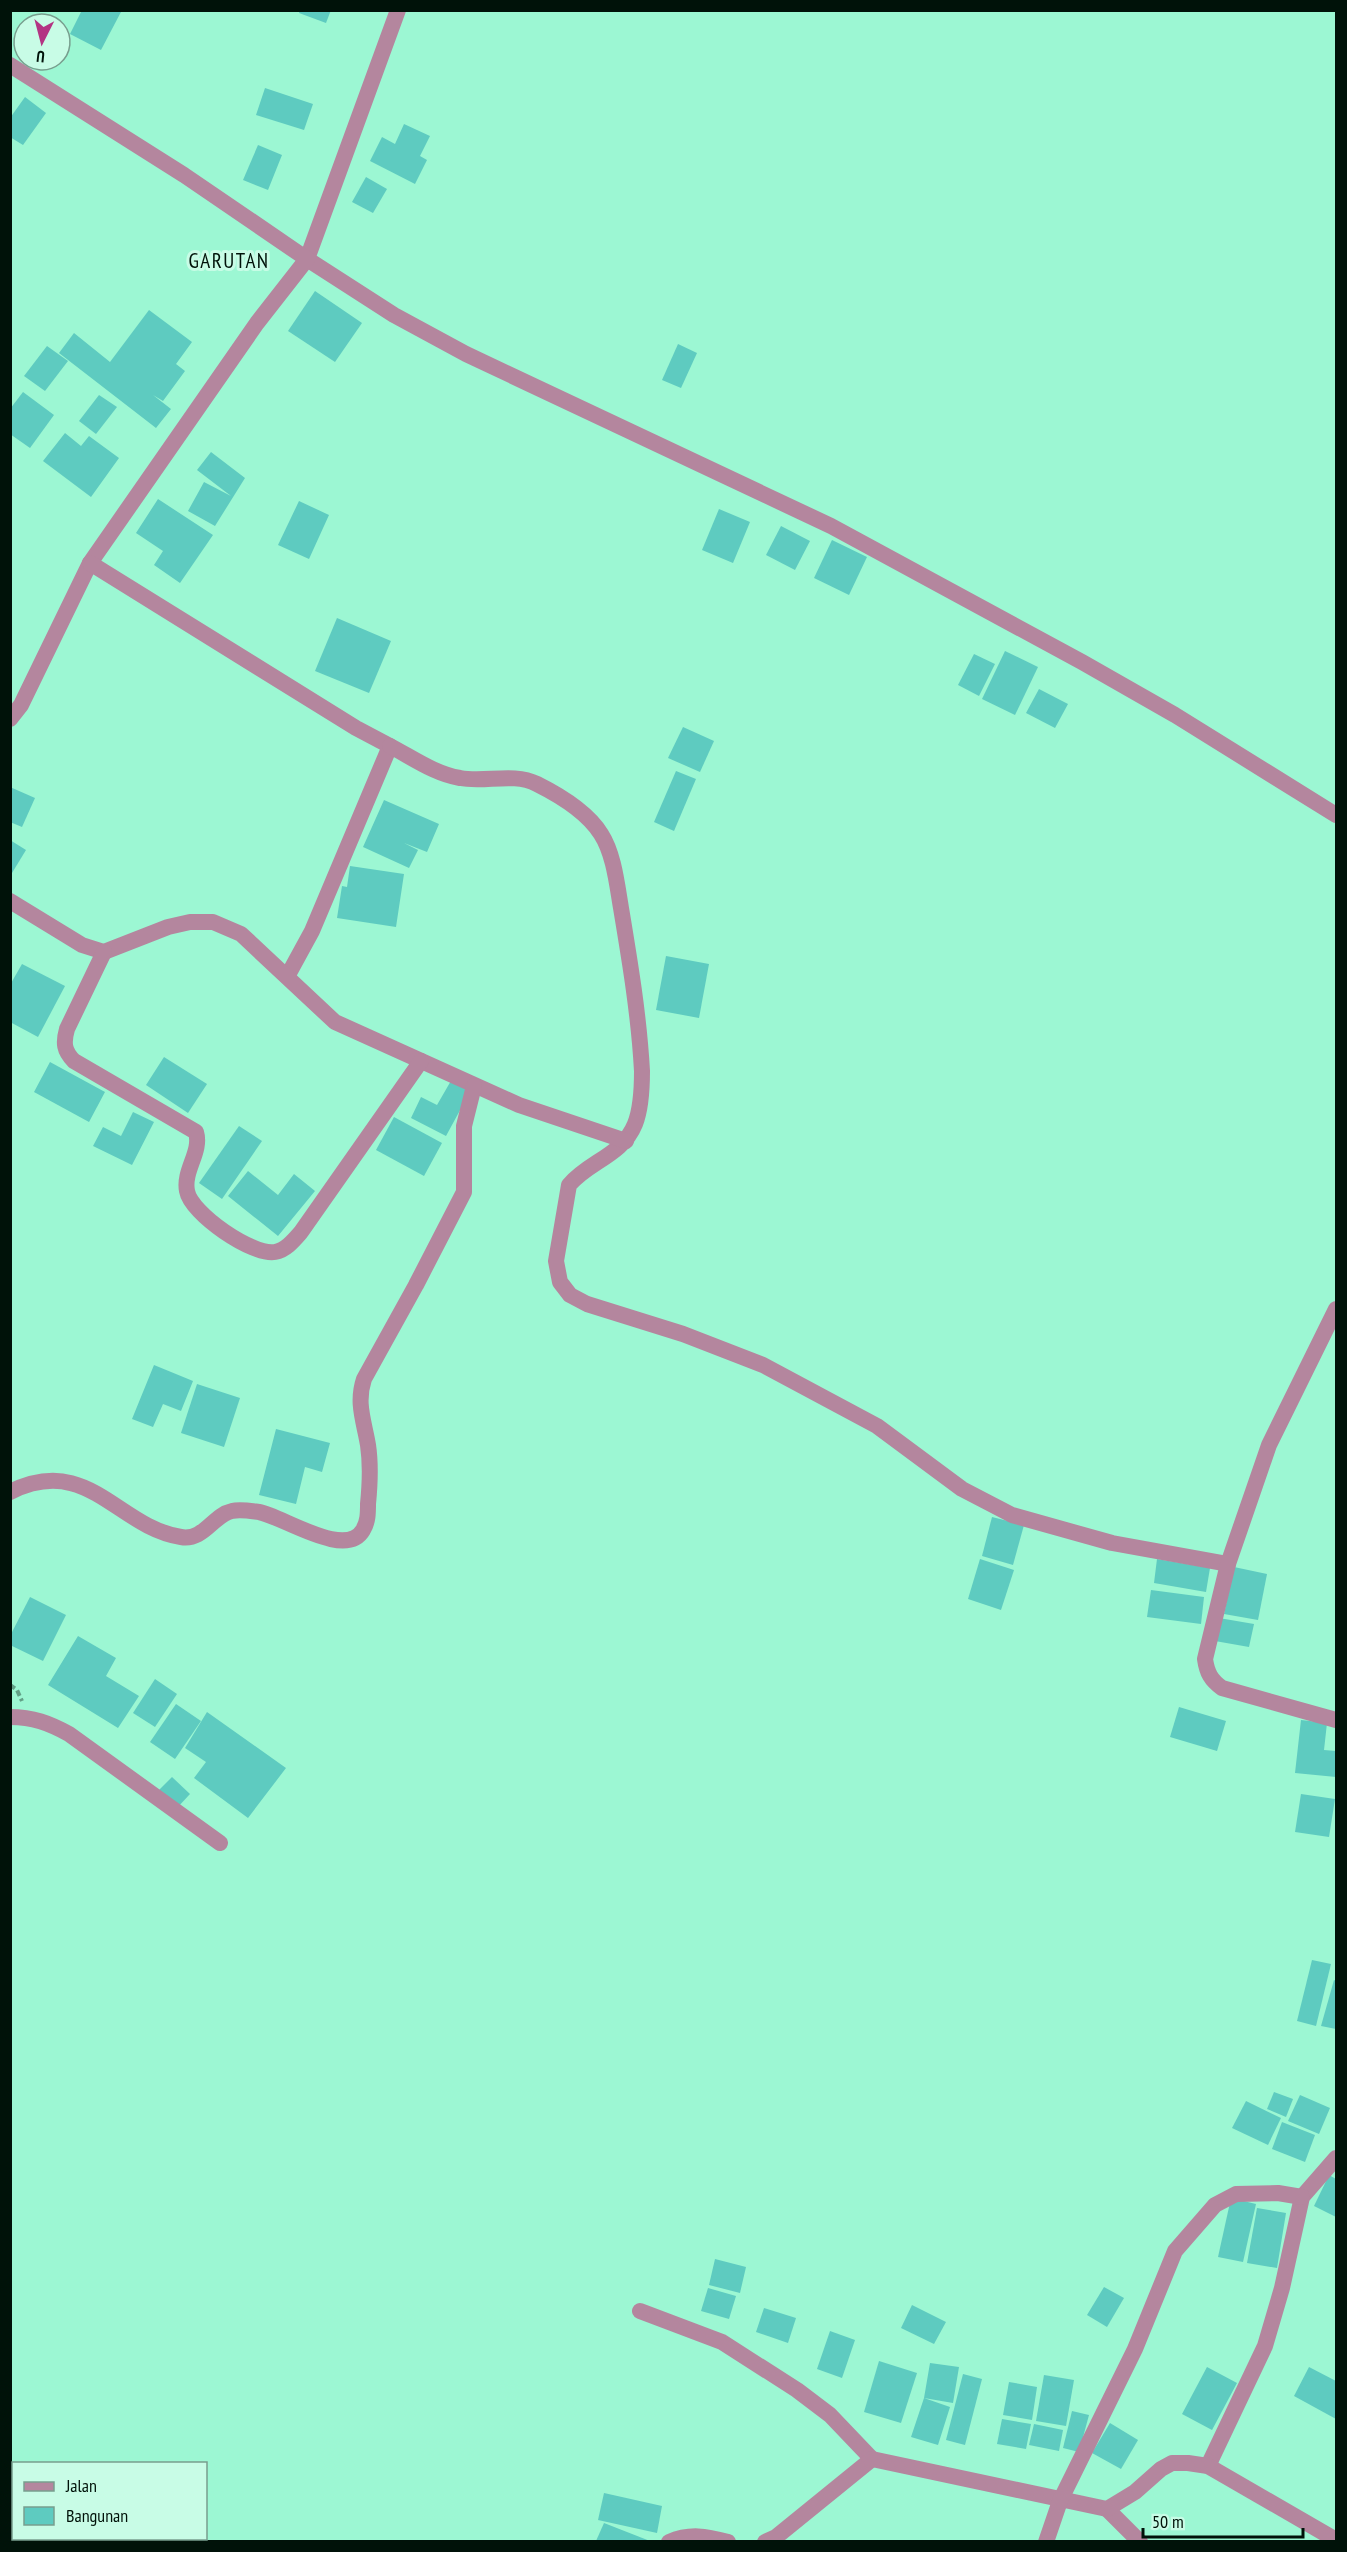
<svg xmlns="http://www.w3.org/2000/svg" width="1347" height="2552" viewBox="0 0 1347 2552" font-family="'PT Sans Narrow',sans-serif">
<rect width="100%" height="100%" fill="#9cf7d3"/>
<g fill="none" stroke-linecap="round" stroke-linejoin="round">
<!-- stream -->
<g stroke="#605ea0" stroke-width="7">
<polyline points="10,2486 14,2491"/>
<polyline points="39,2538 41,2542"/>
</g>
</g>
<!-- building -->
<g fill="#5ecbc0">
<polygon points="82,10 122,10 101,50 70,34"/>
<polygon points="300,10 331,10 326,23 299,13"/>
<polygon points="265,88 313,104 304,130 256,115"/>
<polygon points="25,97 46,113 23,145 10,137 10,118"/>
<polygon points="404,124 430,136 420,156 427,160 415,184 370,161 382,137 395,144"/>
<polygon points="258,145 282,155 268,190 243,180"/>
<polygon points="366,177 387,189 373,213 352,202"/>
<polygon points="315,291 362,323 335,362 288,331"/>
<polygon points="149,310 192,342 176,364 185,371 163,401 153,395 171,409 156,428 59,353 74,333 110,362"/>
<polygon points="678,344 697,353 681,388 662,380"/>
<polygon points="47,346 68,361 45,391 24,376"/>
<polygon points="23,392 54,415 30,448 10,434 10,409"/>
<polygon points="99,395 117,407 96,434 79,421"/>
<polygon points="65,433 81,446 89,436 119,458 91,497 43,461"/>
<polygon points="211,452 245,478 215,526 188,511 204,482 231,496 197,470"/>
<polygon points="158,499 213,535 180,583 154,565 163,551 136,533"/>
<polygon points="299,501 329,515 309,559 278,545"/>
<polygon points="719,509 750,522 733,563 702,550"/>
<polygon points="781,526 810,541 795,570 766,555"/>
<polygon points="832,540 867,557 849,595 814,578"/>
<polygon points="337,618 391,641 369,693 315,671"/>
<polygon points="1005,651 1038,667 1015,715 982,699"/>
<polygon points="974,654 995,664 979,696 958,685"/>
<polygon points="1039,689 1068,704 1055,728 1026,713"/>
<polygon points="683,727 714,741 700,772 668,758"/>
<polygon points="676,771 696,779 674,831 654,822"/>
<polygon points="10,787 35,798 22,827 10,822"/>
<polygon points="384,800 439,824 427,852 404,843 418,850 409,868 363,847"/>
<polygon points="10,840 26,850 12,873 10,872"/>
<polygon points="350,866 404,874 396,927 337,918 342,886 347,887"/>
<polygon points="666,956 709,964 699,1018 656,1010"/>
<polygon points="22,964 65,986 38,1037 10,1022 10,985"/>
<polygon points="164,1057 207,1084 188,1113 146,1085"/>
<polygon points="50,1062 105,1092 89,1122 34,1092"/>
<polygon points="452,1079 471,1090 446,1136 411,1118 421,1097 437,1105"/>
<polygon points="133,1112 154,1122 132,1165 93,1146 103,1127 121,1136"/>
<polygon points="394,1117 442,1143 424,1176 376,1150"/>
<polygon points="239,1126 262,1141 222,1199 199,1183"/>
<polygon points="248,1171 278,1195 294,1174 315,1191 278,1236 228,1196"/>
<polygon points="154,1365 193,1381 181,1411 163,1404 153,1427 132,1419"/>
<polygon points="197,1384 240,1398 224,1447 181,1433"/>
<polygon points="276,1429 330,1443 322,1472 305,1467 296,1504 259,1495"/>
<polygon points="992,1517 1024,1525 1013,1565 982,1556"/>
<polygon points="980,1559 1014,1570 1001,1610 968,1599"/>
<polygon points="1157,1559 1210,1568 1206,1592 1154,1583"/>
<polygon points="1234,1567 1267,1574 1258,1620 1224,1614"/>
<polygon points="1151,1590 1204,1597 1201,1624 1147,1617"/>
<polygon points="30,1597 66,1615 43,1661 10,1645 10,1636"/>
<polygon points="1219,1618 1254,1624 1249,1647 1215,1641"/>
<polygon points="78,1636 116,1658 106,1676 139,1696 118,1728 48,1685"/>
<polygon points="155,1679 177,1694 155,1727 133,1713"/>
<polygon points="176,1704 201,1721 175,1759 150,1742"/>
<polygon points="1179,1707 1226,1721 1217,1751 1170,1737"/>
<polygon points="207,1712 286,1768 248,1818 194,1778 206,1762 185,1748"/>
<polygon points="1301,1720 1327,1723 1324,1750 1336,1751 1336,1777 1295,1773"/>
<polygon points="172,1777 190,1794 177,1808 159,1790"/>
<polygon points="1301,1794 1335,1799 1329,1837 1295,1832"/>
<polygon points="1312,1960 1331,1964 1316,2026 1297,2021"/>
<polygon points="1334,1980 1336,1981 1336,2029 1321,2026"/>
<polygon points="1274,2092 1293,2099 1286,2117 1267,2109"/>
<polygon points="1300,2095 1330,2108 1319,2134 1288,2121"/>
<polygon points="1246,2101 1281,2118 1268,2145 1232,2128"/>
<polygon points="1282,2122 1315,2135 1305,2162 1272,2149"/>
<polygon points="1329,2175 1336,2179 1336,2217 1314,2206"/>
<polygon points="1231,2198 1256,2204 1243,2262 1218,2257"/>
<polygon points="1257,2208 1286,2213 1277,2268 1247,2263"/>
<polygon points="715,2259 746,2267 740,2293 709,2285"/>
<polygon points="1104,2287 1124,2298 1107,2327 1087,2315"/>
<polygon points="708,2288 736,2296 729,2319 701,2311"/>
<polygon points="912,2305 946,2322 934,2344 901,2328"/>
<polygon points="764,2308 796,2318 788,2343 756,2332"/>
<polygon points="830,2331 855,2340 842,2378 817,2369"/>
<polygon points="879,2361 917,2373 901,2423 864,2412"/>
<polygon points="930,2363 959,2367 953,2403 924,2398 950,2407 938,2445 911,2437 924,2398"/>
<polygon points="1207,2367 1237,2383 1212,2430 1182,2414"/>
<polygon points="1309,2367 1336,2381 1336,2419 1294,2396"/>
<polygon points="963,2374 982,2379 965,2445 946,2440"/>
<polygon points="1044,2375 1074,2380 1066,2426 1036,2421"/>
<polygon points="1009,2382 1037,2387 1032,2420 1003,2415"/>
<polygon points="1072,2411 1089,2415 1079,2452 1063,2448"/>
<polygon points="1002,2419 1031,2424 1026,2449 997,2444"/>
<polygon points="1110,2423 1138,2440 1121,2469 1092,2453"/>
<polygon points="1034,2424 1063,2430 1059,2451 1029,2445"/>
<polygon points="604,2493 662,2506 657,2533 598,2520"/>
<polygon points="604,2523 650,2541 596,2541"/>
</g>
<g fill="none" stroke-linecap="round" stroke-linejoin="round">
<!-- path -->
<polyline stroke="#62a187" stroke-width="4" stroke-dasharray="6 3" stroke-linecap="butt" points="10,1685 17,1690 22,1701"/>
<!-- minor -->
<g stroke="#b4869e" stroke-width="16">
<polyline points="398,10 307,259 394,315 466,354 831,526 1082,662 1175,715 1336,815"/>
<polyline points="10,65 184,175 307,259 257,323 90,563 21,705 10,719"/>
<polyline points="90,563 356,728 390,746 312,931 288,975"/>
<path d="M390,746C413,758 435,774 460,778C485,783 513,772 537,784C559,795 588,813 601,834C614,854 617,885 621,908C630,962 639,1016 642,1071C642,1087 641,1109 635,1124C622,1156 589,1161 569,1185L556,1261L560,1282L570,1295L587,1304L683,1334L763,1365L877,1426L962,1489L1012,1515L1112,1543L1228,1564"/>
<polyline points="10,901 82,945 104,952 168,927 190,922 213,922 241,934 335,1022 519,1105 626,1141"/>
<path d="M104,952L67,1029C63,1043 64,1051 74,1061L196,1132C202,1152 183,1170 187,1191C191,1214 253,1256 275,1252C286,1250 294,1240 301,1232L421,1061"/>
<path d="M1336,1309L1269,1445L1228,1564L1205,1659C1207,1673 1211,1680 1222,1688L1336,1720"/>
<path d="M10,1492C88,1453 117,1527 181,1537C204,1541 213,1515 232,1511C240,1509 251,1511 259,1512C282,1516 346,1560 363,1530C368,1522 368,1513 368,1504C370,1484 371,1465 368,1445C364,1421 356,1403 364,1379L416,1285L464,1192V1126L474,1086"/>
<path d="M10,1717C33,1717 49,1723 69,1734L220,1843"/>
<polyline points="640,2311 722,2342 797,2390 830,2415 872,2459"/>
<polyline points="1208,2466 1265,2346 1282,2288 1302,2197 1336,2158"/>
<polyline points="1107,2509 1140,2542"/>
<path d="M669,2542C690,2533 706,2536 728,2542"/>
<polyline points="765,2542 776,2537 872,2459 1107,2509 1135,2492 1161,2469 1172,2463 1188,2463 1208,2466 1336,2540"/>
<polyline points="1046,2542 1060,2501 1135,2349 1175,2251 1215,2205 1236,2194 1278,2193 1302,2197"/>
</g>
</g>
<g text-anchor="middle" dominant-baseline="central" stroke-width="6" stroke-linejoin="round" paint-order="stroke">
<!-- quarter labels -->
<g font-size="21" letter-spacing="1.5" fill="#001209" stroke="#c8fce6">
<text x="229" y="260">GARUTAN</text>
</g>
</g>
<!-- border -->
<rect width="1347" height="2552" fill="none" stroke="#001209" stroke-width="24"/>
<!-- legend -->
<rect x="12" y="2462" width="195" height="78" fill="#c8fce6" stroke="#789e8e" stroke-width="1.5"/>
<rect x="24" y="2482" width="30" height="9" fill="#b4869e" stroke="#789e8e" stroke-width="1.5"/>
<text x="66" y="2492" font-size="18" fill="#001209">Jalan</text>
<rect x="24" y="2507" width="30" height="18" fill="#5ecbc0" stroke="#789e8e" stroke-width="1.5"/>
<text x="66" y="2522" font-size="18" fill="#001209">Bangunan</text>
<!-- north arrow -->
<g transform="translate(42 42) rotate(186)"><circle r="28" fill="#c8fce6" stroke="#789e8e" stroke-width="1.5"/>
<path d="M0-4.5L10 22L0 15L-10 22Z" fill="#b33483"/>
<text y="-9" font-size="16" font-weight="bold" text-anchor="middle" fill="#001209">U</text>
</g>
<!-- scale -->
<path d="M1143 2528v9h160v-9" fill="none" stroke="#001209" stroke-width="3"/>
<text x="1152" y="2528" font-size="18" fill="#001209" stroke="#c8fce6" stroke-width="4.5" paint-order="stroke">50 m</text>
</svg>
